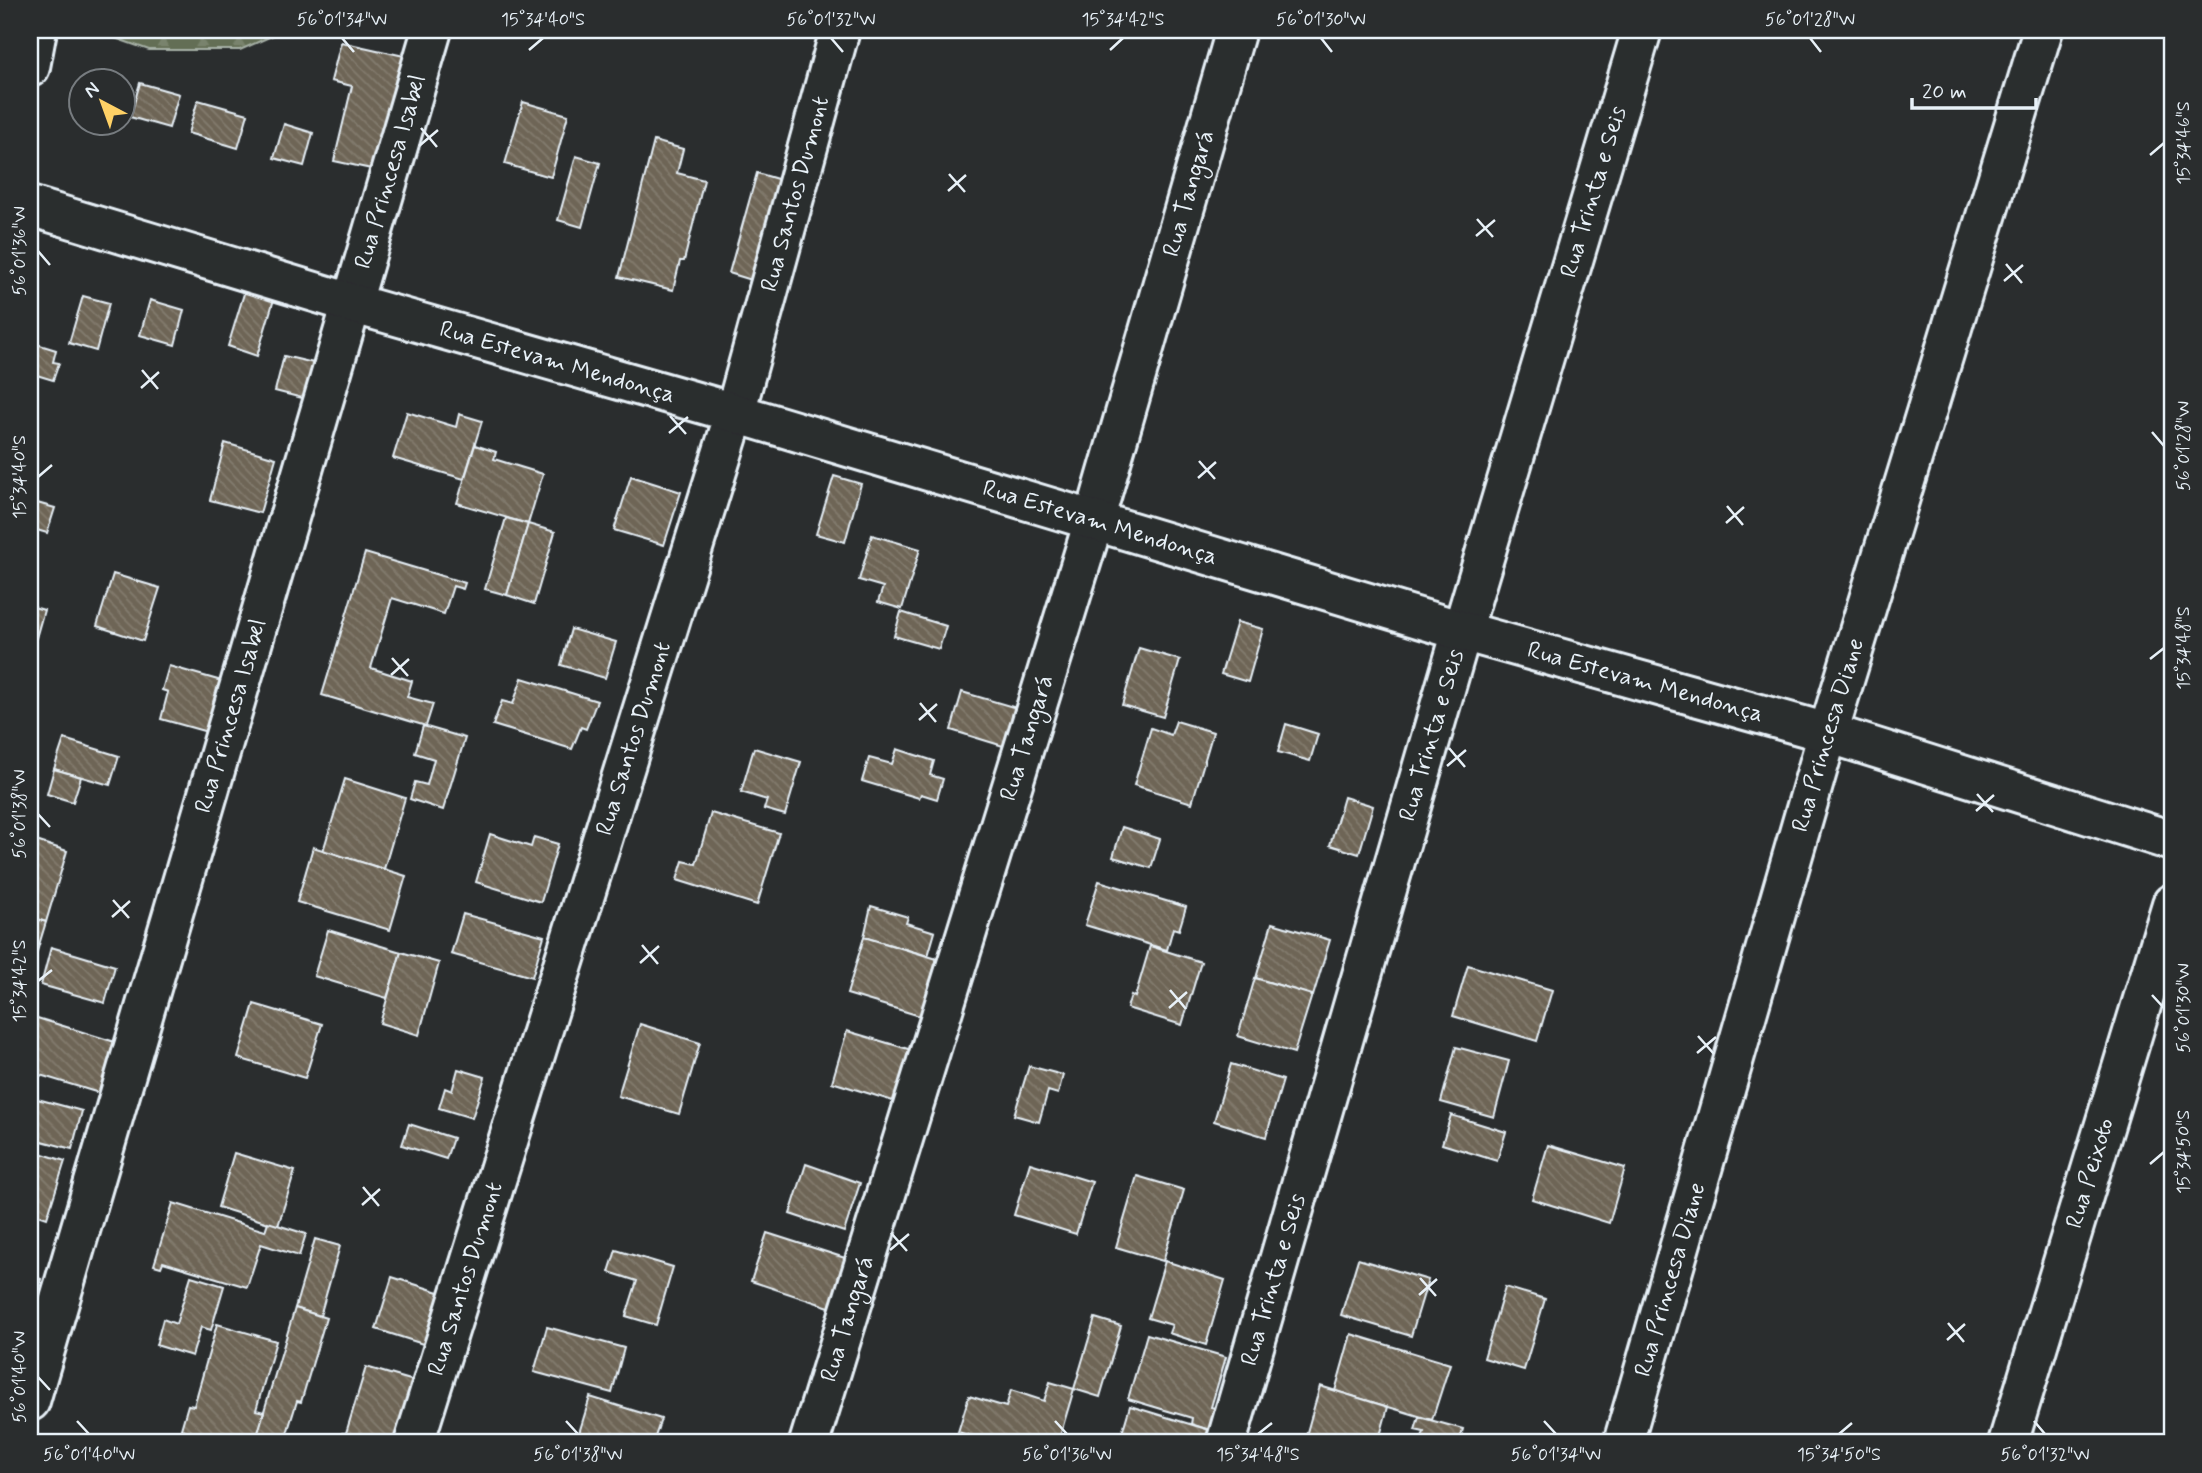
<svg xmlns="http://www.w3.org/2000/svg" width="2202" height="1473" viewBox="0 0 2202 1473" font-family="Mynerve,sans-serif">
<defs>
<pattern id="forest-firs" width="22" height="20" patternUnits="userSpaceOnUse" patternTransform="scale(1.75)"><rect width="22" height="20" fill="#636e54"/><path d="M5 1l3.5 6h-7zM16 11l3.5 6h-7z" fill="#79836d"/></pattern>
<pattern id="building-back-hatch" width="6" height="6" patternUnits="userSpaceOnUse" patternTransform="scale(1.75)"><rect width="6" height="6" fill="#6e6556"/><path d="M-1 5l2 2M0 0l6 6M5-1l2 2" fill="none" stroke="#837c6f"/></pattern>
</defs>
<rect width="100%" height="100%" fill="#2a2d2e"/>
<filter id="ink" filterUnits="userSpaceOnUse"><feTurbulence type="fractalNoise" baseFrequency=".0143" numOctaves="2"/><feDisplacementMap in="SourceGraphic" scale="14" xChannelSelector="R" yChannelSelector="G"/><feConvolveMatrix kernelMatrix="1 2 1 2 8 2 1 2 1" color-interpolation-filters="sRGB"/></filter>
<g filter="url(#ink)">
<!-- forest -->
<polygon fill="url(#forest-firs)" stroke="#a6b0a6" stroke-width="2" points="92,30 285,30 240,50 149,50"/>
<!-- building -->
<g fill="url(#building-back-hatch)" stroke="#e8f1f8" stroke-width="2">
<polygon points="341,42 404,56 376,170 334,161 352,86 331,81"/>
<polygon points="140,83 179,94 169,128 130,117"/>
<polygon points="198,100 248,114 238,148 188,133"/>
<polygon points="523,102 568,115 551,177 505,164"/>
<polygon points="284,124 313,133 304,166 274,158"/>
<polygon points="654,141 683,149 677,173 704,180 684,261 680,261 673,290 619,277"/>
<polygon points="576,156 600,163 582,227 558,220"/>
<polygon points="757,173 784,181 755,281 729,273"/>
<polygon points="246,287 275,296 257,356 228,346"/>
<polygon points="83,296 109,303 96,351 69,343"/>
<polygon points="150,300 184,310 175,345 140,335"/>
<polygon points="30,342 56,350 53,362 59,363 53,380 30,373"/>
<polygon points="284,356 318,364 310,400 275,391"/>
<polygon points="407,412 456,427 459,414 482,421 464,479 393,458"/>
<polygon points="225,443 276,458 260,513 210,500"/>
<polygon points="475,445 496,452 494,459 543,474 528,524 457,503"/>
<polygon points="631,476 681,492 664,545 614,530"/>
<polygon points="834,476 861,484 845,542 816,534"/>
<polygon points="30,501 55,508 47,533 30,528"/>
<polygon points="506,518 528,524 507,595 485,589"/>
<polygon points="528,524 555,532 534,604 507,595"/>
<polygon points="872,535 920,549 902,609 878,602 883,587 859,580"/>
<polygon points="365,553 465,583 463,589 453,586 444,614 392,598 371,668 412,681 407,697 433,704 426,726 322,695"/>
<polygon points="113,574 160,588 143,641 97,626"/>
<polygon points="30,606 44,610 36,638 30,636"/>
<polygon points="901,612 946,626 939,649 894,636"/>
<polygon points="1237,622 1263,629 1248,682 1221,674"/>
<polygon points="571,629 616,642 605,678 561,665"/>
<polygon points="1139,648 1180,660 1163,717 1122,705"/>
<polygon points="169,666 225,682 211,733 161,719 168,692 162,690"/>
<polygon points="522,678 597,701 586,729 581,727 572,749 493,725 502,701 513,704"/>
<polygon points="962,692 1027,711 1016,750 951,730"/>
<polygon points="1176,721 1213,732 1192,803 1134,785 1151,728 1171,735"/>
<polygon points="1286,724 1318,734 1310,761 1278,752"/>
<polygon points="423,726 465,738 443,810 410,799 415,782 427,785 434,759 415,753"/>
<polygon points="64,739 119,756 110,785 54,769"/>
<polygon points="754,748 801,762 785,815 764,809 767,800 741,792"/>
<polygon points="897,749 934,761 930,775 943,779 937,799 921,794 919,798 862,781 869,758 892,764"/>
<polygon points="54,769 81,777 73,802 47,794"/>
<polygon points="345,779 405,798 384,869 323,851"/>
<polygon points="1344,797 1373,806 1359,854 1330,845"/>
<polygon points="711,813 779,833 757,905 677,880 683,861 696,864"/>
<polygon points="1122,827 1160,839 1151,868 1113,857"/>
<polygon points="490,834 531,847 534,837 558,844 541,902 476,882"/>
<polygon points="33,840 67,851 46,922 30,917 30,850"/>
<polygon points="313,847 406,876 390,930 297,902"/>
<polygon points="1099,881 1186,907 1179,930 1173,928 1167,950 1085,925"/>
<polygon points="871,906 908,917 906,923 935,932 928,956 864,937"/>
<polygon points="463,914 544,936 532,977 451,954"/>
<polygon points="30,917 46,922 30,974"/>
<polygon points="1272,923 1330,940 1313,996 1256,978"/>
<polygon points="328,930 401,952 387,998 314,976"/>
<polygon points="864,937 937,959 920,1016 847,994"/>
<polygon points="1150,946 1201,962 1182,1025 1127,1008 1131,995 1135,997"/>
<polygon points="51,947 115,966 105,1003 41,985"/>
<polygon points="401,952 439,963 419,1035 380,1023"/>
<polygon points="1468,965 1552,990 1537,1041 1453,1016"/>
<polygon points="1255,978 1312,995 1294,1053 1238,1036"/>
<polygon points="254,1004 322,1024 305,1078 238,1058"/>
<polygon points="34,1017 115,1042 99,1093 30,1072 30,1032"/>
<polygon points="640,1024 700,1043 679,1114 618,1096"/>
<polygon points="847,1031 925,1054 909,1106 832,1082"/>
<polygon points="1456,1047 1509,1061 1494,1117 1441,1102"/>
<polygon points="1231,1064 1283,1080 1266,1137 1214,1121"/>
<polygon points="1029,1066 1063,1075 1058,1094 1048,1091 1039,1122 1014,1115"/>
<polygon points="458,1069 485,1077 472,1118 439,1108 445,1088 452,1091"/>
<polygon points="30,1097 82,1111 72,1149 30,1138"/>
<polygon points="1451,1115 1506,1132 1497,1161 1442,1144"/>
<polygon points="409,1124 453,1138 446,1159 402,1145"/>
<polygon points="1548,1145 1625,1168 1609,1223 1532,1199"/>
<polygon points="30,1150 65,1161 47,1218 30,1212"/>
<polygon points="234,1153 295,1171 278,1226 218,1207"/>
<polygon points="1030,1163 1092,1182 1076,1234 1014,1215"/>
<polygon points="806,1164 860,1183 844,1232 790,1214"/>
<polygon points="1137,1176 1184,1190 1163,1261 1116,1247"/>
<polygon points="173,1203 265,1231 268,1222 306,1234 299,1256 261,1244 247,1287 163,1262 161,1267 154,1265"/>
<polygon points="767,1233 848,1259 832,1308 751,1281"/>
<polygon points="315,1239 340,1246 320,1316 295,1308"/>
<polygon points="616,1250 673,1267 656,1325 626,1316 637,1281 609,1272"/>
<polygon points="1358,1259 1428,1280 1411,1336 1341,1315"/>
<polygon points="1165,1261 1225,1280 1206,1345 1169,1333 1172,1325 1148,1318"/>
<polygon points="30,1276 41,1279 30,1318"/>
<polygon points="191,1276 224,1286 211,1330 201,1327 192,1356 156,1345 163,1319 176,1324"/>
<polygon points="392,1277 442,1293 426,1345 376,1329"/>
<polygon points="1505,1287 1545,1299 1524,1370 1484,1358"/>
<polygon points="295,1308 326,1318 301,1402 297,1401 284,1443 263,1443 255,1441"/>
<polygon points="1095,1318 1121,1326 1100,1397 1074,1389"/>
<polygon points="217,1324 276,1341 256,1410 264,1412 255,1443 229,1443 181,1429 188,1405 194,1406"/>
<polygon points="547,1327 624,1348 612,1393 534,1372"/>
<polygon points="1147,1334 1226,1357 1211,1407 1222,1410 1216,1432 1191,1424 1192,1418 1128,1399"/>
<polygon points="1351,1334 1450,1364 1432,1420 1335,1391"/>
<polygon points="366,1367 424,1384 406,1443 339,1443 342,1433 346,1433"/>
<polygon points="1050,1382 1074,1389 1058,1443 995,1443 958,1432 969,1396 1006,1407 1011,1390 1044,1401"/>
<polygon points="1320,1386 1388,1407 1380,1436 1406,1443 1304,1443"/>
<polygon points="590,1397 661,1419 653,1443 576,1443"/>
<polygon points="1130,1406 1216,1432 1213,1443 1119,1443"/>
<polygon points="1419,1417 1463,1429 1459,1443 1420,1443 1424,1432 1415,1430"/>
</g>
<g fill="none" stroke-linecap="round" stroke-linejoin="round">
<defs>
<g id="street">
<polyline points="30,67 37,30"/>
<path id="s1" d="M30,1401L432,30"/>
<path id="s2" d="M414,1443L735,413L840,30"/>
<path id="s3" d="M809,1443L1094,521L1236,30"/>
<path id="s4" d="M1226,1443L1462,631L1642,30"/>
<path id="s5" d="M1623,1443L1828,733L2043,30"/>
<path id="s6" d="M2008,1443L2172,904"/>
</g>
<g id="secondary">
<path id="s7" d="M30,206L351,303L735,413L1462,631L1828,733L2172,841"/>
</g>
</defs>
<!-- street casing -->
<use href="#street" stroke="#e8f1f8" stroke-width="44"/>
<!-- secondary casing -->
<use href="#secondary" stroke="#e8f1f8" stroke-width="44"/>
<!-- street -->
<use href="#street" stroke="#2a2d2e" stroke-width="38"/>
<!-- secondary -->
<use href="#secondary" stroke="#2a2d2e" stroke-width="38"/>
</g>
</g>
<!-- ticks -->
<path fill="none" stroke="#e8f1f8" stroke-width="2.5" d="M342,38L354,52M831,38L843,52M1321,38L1332,52M1810,38L1821,52M529,50L543,38M1110,50L1123,38M421,128L437,147M419,146L438,130M2150,155L2164,143M949,174L965,192M948,191L966,175M1477,219L1493,237M1476,236L1495,220M38,251L50,265M2006,264L2022,283M2004,281L2023,265M142,370L158,389M141,388L159,372M670,416L686,434M2152,432L2164,446M669,433L688,417M1199,461L1215,479M38,477L52,465M1198,478L1216,462M1727,506L1743,525M1726,523L1744,507M392,658L408,676M2150,659L2164,648M391,675L409,659M920,703L936,722M919,720L937,704M1449,748L1465,767M1447,766L1466,750M1977,794L1993,812M1976,811L1994,795M38,814L50,827M113,900L129,918M112,917L130,901M642,945L658,964M640,963L659,946M38,981L52,970M1170,990L1186,1009M2152,995L2164,1008M1169,1008L1187,992M1698,1036L1714,1054M1697,1053L1716,1037M2150,1164L2164,1152M363,1187L379,1206M362,1205L380,1189M891,1233L907,1251M890,1250L909,1234M1420,1278L1436,1296M1419,1295L1437,1279M1948,1323L1964,1342M1947,1340L1965,1324M38,1377L50,1390M77,1421L89,1434M566,1421L578,1434M1055,1421L1067,1434M1544,1421L1556,1434M2034,1421L2045,1434M1258,1434L1272,1423M1839,1434L1852,1423"/>
<g text-anchor="middle" dominant-baseline="central" stroke-width="6" stroke-linejoin="round" paint-order="stroke">
<!-- street labels -->
<g font-size="24" fill="#e8f1f8" stroke="#2a2d2e">
<text stroke="none"><textPath href="#s1" startOffset="1281">Rua Princesa Isabel</textPath></text>
<text stroke="none"><textPath href="#s4" startOffset="1304">Rua Trinta e Seis</textPath></text>
<text stroke="none"><textPath href="#s3" startOffset="1306">Rua Tangará</textPath></text>
<text stroke="none"><textPath href="#s2" startOffset="1306">Rua Santos Dumont</textPath></text>
<text stroke="none"><textPath href="#s7" startOffset="550">Rua Estevam Mendonça</textPath></text>
<text stroke="none"><textPath href="#s7" startOffset="1116">Rua Estevam Mendonça</textPath></text>
<text stroke="none"><textPath href="#s7" startOffset="1684">Rua Estevam Mendonça</textPath></text>
<text stroke="none"><textPath href="#s1" startOffset="714">Rua Princesa Isabel</textPath></text>
<text stroke="none"><textPath href="#s5" startOffset="737">Rua Princesa Diane</textPath></text>
<text stroke="none"><textPath href="#s4" startOffset="737">Rua Trinta e Seis</textPath></text>
<text stroke="none"><textPath href="#s2" startOffset="738">Rua Santos Dumont</textPath></text>
<text stroke="none"><textPath href="#s3" startOffset="738">Rua Tangará</textPath></text>
<text stroke="none"><textPath href="#s6" startOffset="282">Rua Peixoto</textPath></text>
<text stroke="none"><textPath href="#s2" startOffset="172">Rua Santos Dumont</textPath></text>
<text stroke="none"><textPath href="#s4" startOffset="170">Rua Trinta e Seis</textPath></text>
<text stroke="none"><textPath href="#s5" startOffset="170">Rua Princesa Diane</textPath></text>
<text stroke="none"><textPath href="#s3" startOffset="130">Rua Tangará</textPath></text>
</g>
</g>
<!-- margin -->
<rect width="2202" height="1473" fill="none" stroke="#2a2d2e" stroke-width="77"/>
<!-- north arrow -->
<g transform="translate(102 102) rotate(319)"><circle r="33" fill="#2a2d2e" stroke="#767b7f" stroke-width="2"/>
<path d="M0-5L12 26L0 18L-12 26Z" fill="#ffd166"/>
<text y="-10" font-size="19" font-weight="bold" text-anchor="middle" fill="#e8f1f8">N</text>
</g>
<!-- scale -->
<path d="M1912 98v10h124v-10" fill="none" stroke="#e8f1f8" stroke-width="3.5"/>
<text x="1922" y="98" font-size="21" fill="#e8f1f8" stroke="#2a2d2e" stroke-width="5" paint-order="stroke">20 m</text>
<rect x="38" y="38" width="2126" height="1396" fill="none" stroke="#e8f1f8" stroke-width="2.5"/>
<g font-size="18" text-anchor="middle" fill="#e8f1f8">
<text x="342" y="25">56°01'34"W</text>
<text x="543" y="25">15°34'40"S</text>
<text x="831" y="25">56°01'32"W</text>
<text x="1123" y="25">15°34'42"S</text>
<text x="1321" y="25">56°01'30"W</text>
<text x="1810" y="25">56°01'28"W</text>
<text transform="translate(2183 143) rotate(-90)" y="6">15°34'46"S</text>
<text transform="translate(19 251) rotate(-90)" y="6">56°01'36"W</text>
<text transform="translate(2183 446) rotate(-90)" y="6">56°01'28"W</text>
<text transform="translate(19 477) rotate(-90)" y="6">15°34'40"S</text>
<text transform="translate(2183 648) rotate(-90)" y="6">15°34'48"S</text>
<text transform="translate(19 814) rotate(-90)" y="6">56°01'38"W</text>
<text transform="translate(19 981) rotate(-90)" y="6">15°34'42"S</text>
<text transform="translate(2183 1008) rotate(-90)" y="6">56°01'30"W</text>
<text transform="translate(2183 1152) rotate(-90)" y="6">15°34'50"S</text>
<text transform="translate(19 1377) rotate(-90)" y="6">56°01'40"W</text>
<text x="89" y="1460">56°01'40"W</text>
<text x="578" y="1460">56°01'38"W</text>
<text x="1067" y="1460">56°01'36"W</text>
<text x="1258" y="1460">15°34'48"S</text>
<text x="1556" y="1460">56°01'34"W</text>
<text x="1839" y="1460">15°34'50"S</text>
<text x="2045" y="1460">56°01'32"W</text>
</g>
</svg>
